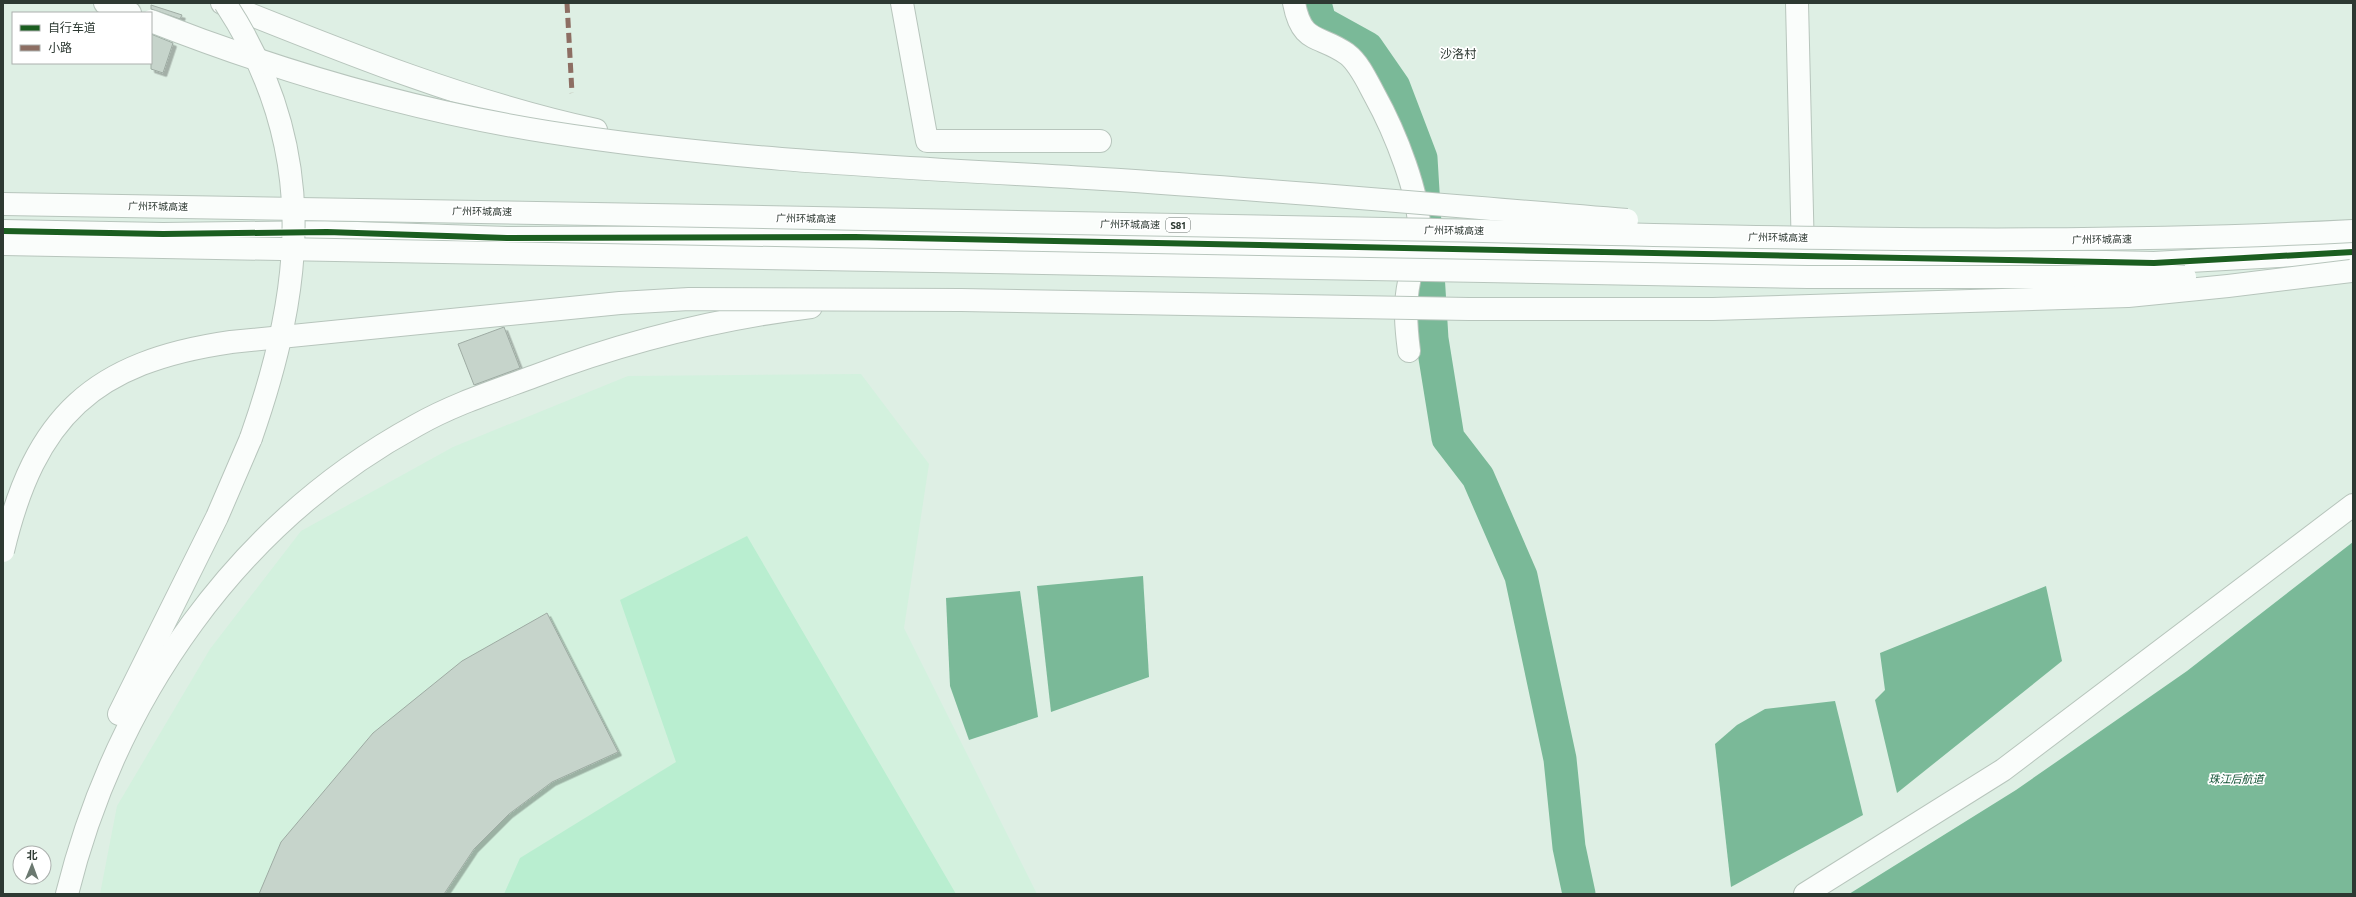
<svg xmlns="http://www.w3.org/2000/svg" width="2356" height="897" viewBox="0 0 2356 897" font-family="Commissioner,'Noto Sans SC',sans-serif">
<defs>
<filter id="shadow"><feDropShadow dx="3.5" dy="3.5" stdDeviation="0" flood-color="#0004"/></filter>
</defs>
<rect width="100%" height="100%" fill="#deefe4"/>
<!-- built -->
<polygon fill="#d3f1de" points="861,374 929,464 904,628 1037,894 100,894 117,806 210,649 301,531 453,447 628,376"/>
<!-- green -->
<polygon fill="#b9eed0" points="747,536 956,894 504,894 520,858 676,762 620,600"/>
<!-- water -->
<g fill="#7ab998">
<polygon points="2353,542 2353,894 1849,894 2016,790 2187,671"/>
<polygon points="1143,576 1149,677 1051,712 1037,586"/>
<polygon points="2046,586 2062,661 1897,793 1875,700 1885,690 1880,653"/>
<polygon points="1020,591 1038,717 969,740 950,686 946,598"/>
<polygon points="1835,701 1863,815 1731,887 1715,744 1737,725 1765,709"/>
</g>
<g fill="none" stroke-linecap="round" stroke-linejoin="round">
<!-- river -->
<polyline stroke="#7ab998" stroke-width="33" points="1315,3 1320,22 1367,48 1394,87 1421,158 1432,339 1448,438 1478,477 1521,576 1560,759 1569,847 1579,894"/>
</g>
<!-- building -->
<g fill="#c6d4cb" stroke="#9eaba3" filter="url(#shadow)">
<polygon points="151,5 182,15 180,19 151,9"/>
<polygon points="151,34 173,43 163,73 151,69"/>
<polygon points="504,327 520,368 474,385 458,344"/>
<polygon points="547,613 618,752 552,782 509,814 474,849 444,894 259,894 281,842 373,733 462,661"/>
</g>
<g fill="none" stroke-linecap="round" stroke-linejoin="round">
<defs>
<g id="street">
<polyline points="902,3 927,141 1100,141"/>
<path d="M1294,3C1302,45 1319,34 1347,54C1359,63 1367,81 1374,94C1394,130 1422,197 1419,237C1418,253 1411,267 1409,282C1404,305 1406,328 1409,351"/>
<polyline points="1797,3 1803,255"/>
<polyline points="3,231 163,234 327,232 507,238 855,237 2154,263 2353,252"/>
<polyline points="1805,894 2003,770 2353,505"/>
</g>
<g id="highway">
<polyline points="105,3 130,13"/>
<path d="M222,3C344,52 467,102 596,130"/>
<polyline points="119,714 217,517 251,438"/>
<path d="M67,894C116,697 237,523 417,425C454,404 495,391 535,376C624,342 716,319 811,307"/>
</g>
</defs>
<!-- street casing -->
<use href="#street" stroke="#b7c5bc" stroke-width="24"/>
<!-- highway casing -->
<use href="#highway" stroke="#b7c5bc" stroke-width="24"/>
<!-- street -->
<use href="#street" stroke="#fafdfb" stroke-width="22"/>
<!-- highway -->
<use href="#highway" stroke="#fafdfb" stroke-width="22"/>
<defs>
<g id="highway-bridge">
<path d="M225,3C319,146 305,284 251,438"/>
<path d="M151,21C281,72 410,110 548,132C731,161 918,168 1103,179C1278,190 1452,206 1627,220"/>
<path d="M3,204C464,211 924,220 1385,229C1707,235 2031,248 2353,231"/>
<polyline points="3,244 1808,277 2185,277"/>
<path d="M3,551C35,416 93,362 231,342L620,303L689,299L961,300L1469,309H1713L2128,296L2228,286L2351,271"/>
</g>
</defs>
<!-- highway-bridge casing -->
<use href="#highway-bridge" stroke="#b7c5bc" stroke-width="24" stroke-linecap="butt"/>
<!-- highway-bridge -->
<use href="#highway-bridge" stroke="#fafdfb" stroke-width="22"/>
<!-- quiet -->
<polyline stroke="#8d6e63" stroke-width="5" stroke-dasharray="10 5" stroke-linecap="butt" points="567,3 572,93"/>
<defs>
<polyline id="cycleway" points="3,231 163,234 327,232 507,238 855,237 2154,263 2353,252"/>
</defs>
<!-- cycleway casing -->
<use href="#cycleway" stroke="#fff" stroke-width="8"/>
<!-- cycleway -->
<use href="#cycleway" stroke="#1b5e20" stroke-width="6"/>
</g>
<g text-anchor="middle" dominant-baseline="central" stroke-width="3.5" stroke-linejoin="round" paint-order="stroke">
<!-- shield labels -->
<rect fill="#fff" stroke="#6c7470" stroke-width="1" x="1166" y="218" width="24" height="14" rx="3"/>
<g font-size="9" font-weight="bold" fill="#2d3932">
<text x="1178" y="225">S81</text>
</g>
<!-- street labels -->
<g font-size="10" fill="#2d3932" stroke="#fff">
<text transform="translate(158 206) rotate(1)">广州环城高速</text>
<text transform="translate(482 211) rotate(1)">广州环城高速</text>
<text transform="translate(806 218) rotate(1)">广州环城高速</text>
<text transform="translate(1130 224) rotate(1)">广州环城高速</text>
<text transform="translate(1454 230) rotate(1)">广州环城高速</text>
<text transform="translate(1778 237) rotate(1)">广州环城高速</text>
<text transform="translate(2102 239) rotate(-1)">广州环城高速</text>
</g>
<!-- water labels -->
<g font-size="11" font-style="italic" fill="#125235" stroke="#fff">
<text x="2236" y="778">珠江后航道</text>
</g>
<!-- quarter labels -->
<g font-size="12" fill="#2d3932" stroke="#fff">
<text x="1458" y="53">沙洛村</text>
</g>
</g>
<!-- border -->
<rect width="2356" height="897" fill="none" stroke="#2d3932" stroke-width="8"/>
<!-- legend -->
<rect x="12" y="12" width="140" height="52" fill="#ffffff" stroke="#abb0ad"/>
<rect x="20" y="25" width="20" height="6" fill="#1b5e20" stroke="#abb0ad"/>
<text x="48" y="32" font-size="12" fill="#2d3932">自行车道</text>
<rect x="20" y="45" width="20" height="6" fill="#8d6e63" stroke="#abb0ad"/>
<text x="48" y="52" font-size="12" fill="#2d3932">小路</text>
<!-- north arrow -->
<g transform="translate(32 865) rotate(1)"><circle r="19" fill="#ffffff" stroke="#abb0ad"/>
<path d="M0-3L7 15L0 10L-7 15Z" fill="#6b7970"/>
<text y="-6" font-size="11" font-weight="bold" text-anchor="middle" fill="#2d3932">北</text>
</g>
</svg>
